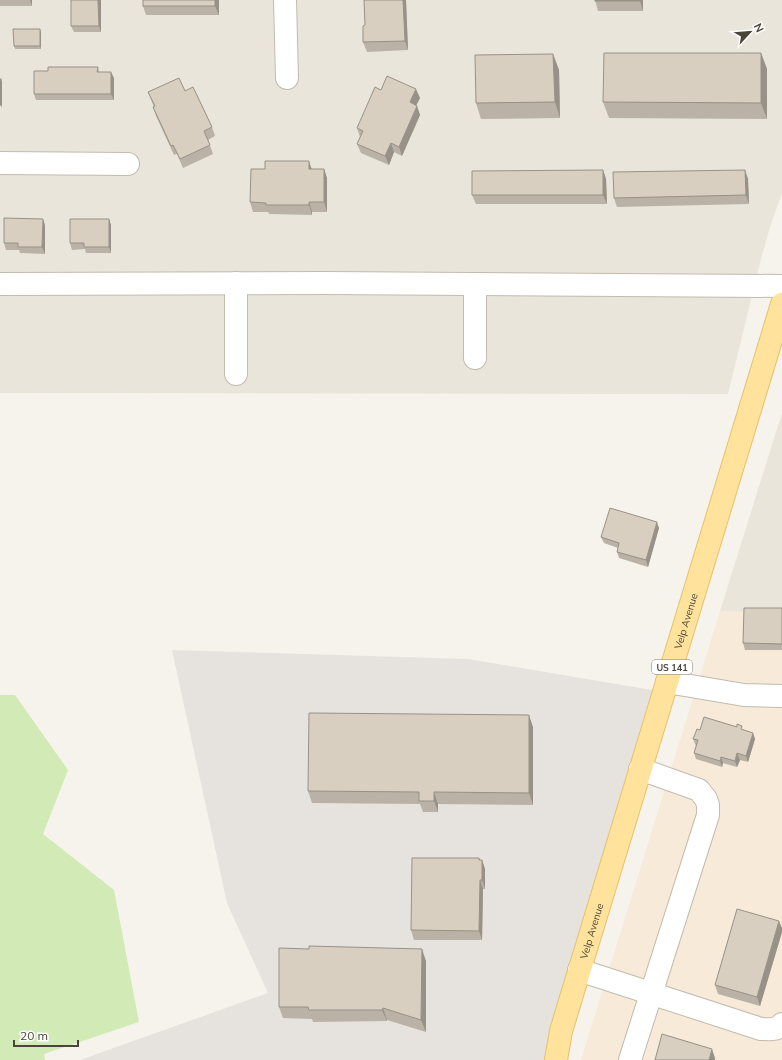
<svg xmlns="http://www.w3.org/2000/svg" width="782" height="1060" viewBox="0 0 782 1060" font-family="Mulish,sans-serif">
<rect width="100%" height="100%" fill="#f6f3ec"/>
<!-- residential -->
<g fill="#eae5da">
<polygon points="0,0 782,0 782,193 770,227 761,259 728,394 0,393"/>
<polygon points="782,413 782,611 720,611"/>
</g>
<!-- commercial -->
<polygon fill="#f7ead8" points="720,611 782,611 782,1060 581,1060"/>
<!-- industrial -->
<polygon fill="#e6e2dd" points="172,650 468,659 664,692 546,1060 80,1060 268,993 227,903"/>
<!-- green -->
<polygon fill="#d2eab5" points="0,695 15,695 68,770 43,834 114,890 139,1022 44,1054 45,1060 0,1060"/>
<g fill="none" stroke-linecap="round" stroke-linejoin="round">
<defs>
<g id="minor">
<polyline points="285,0 287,78"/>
<polyline points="0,163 128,164"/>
<polyline points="236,283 236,374"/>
<polyline points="0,284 324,283 782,286"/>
<polyline points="475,358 475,284"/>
<polyline points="667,682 744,695 782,696"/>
<path d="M579,970L761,1029C769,1029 777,1031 782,1024"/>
<polyline points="630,1060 708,815 708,805 706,799 699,790 640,769"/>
</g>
<g id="major">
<path id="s1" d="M556,1060L561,1031L782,304"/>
</g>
</defs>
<!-- minor casing -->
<use href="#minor" stroke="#c2bbae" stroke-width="24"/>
<!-- major casing -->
<use href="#major" stroke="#e6c16a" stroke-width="24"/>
<!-- minor -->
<use href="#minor" stroke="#fff" stroke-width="22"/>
<!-- major -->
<use href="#major" stroke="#ffe39c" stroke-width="22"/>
</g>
<!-- wall -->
<g fill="#bab2a6">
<rect x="0" y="0" width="32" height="6"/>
<polygon points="71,0 101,0 101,32 74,32 71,26"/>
<polygon points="143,0 219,0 219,15 146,15 143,6"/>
<polygon points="364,0 406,0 408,50 367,52 363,42 365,25"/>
<polygon points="595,0 643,0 643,11 598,11"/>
<polygon points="41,32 41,49 15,49 14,46"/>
<polygon points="761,53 767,69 767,119 609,118 603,102"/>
<polygon points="553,54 559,70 560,118 481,119 476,103"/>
<polygon points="98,67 99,72 114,78 114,100 36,100 34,94 48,71"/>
<polygon points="381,90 420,98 416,105 417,106 420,115 402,156 394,152 389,165 361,153 357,144 360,137 357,128"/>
<polygon points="185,91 212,127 215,136 208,140 213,154 183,168 177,154 174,155 156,116 153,107 154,107 148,92"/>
<polygon points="265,169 324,169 327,178 327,212 312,212 312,215 269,214 268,212 253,212 250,202"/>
<polygon points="603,170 606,179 607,204 476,204 472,195"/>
<polygon points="745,170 748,179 749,204 617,207 614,198"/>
<polygon points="109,219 111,225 111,253 86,253 85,249 72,250 70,243"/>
<polygon points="45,225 45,254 20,253 19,250 6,250 4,243"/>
<polygon points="659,528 648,567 619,558 617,552 618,548 604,543 601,537"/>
<polygon points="782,608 782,650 745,650 743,643"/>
<polygon points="533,727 533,805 438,804 438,812 423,812 420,804 312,803 308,791"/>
<polygon points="700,730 744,730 753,733 755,739 748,762 740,760 737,767 723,763 722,767 696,759 694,753 696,746 693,739"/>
<polygon points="480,860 482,860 485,869 485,889 483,889 482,940 414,940 411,930"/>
<polygon points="782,928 782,932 760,1006 718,994 715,985"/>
<polygon points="426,961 426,1032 387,1020 387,1021 313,1022 312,1019 283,1018 279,1007"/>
</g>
<!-- shaded-wall -->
<g fill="#979187">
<polygon points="30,0 32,0 32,6"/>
<polygon points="98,0 101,0 101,32 99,26"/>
<polygon points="215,0 219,0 219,15 215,6"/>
<polygon points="403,0 406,0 408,50 405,41"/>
<polygon points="640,0 643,0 643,11 640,1"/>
<polygon points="40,29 41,32 41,49 40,46"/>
<polygon points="761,53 767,69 767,119 761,103"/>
<polygon points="553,54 559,70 560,118 555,102"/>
<polygon points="111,72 114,78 114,100 111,94"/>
<polygon points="1,79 2,82 2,108 1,105"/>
<polygon points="416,89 420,98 413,112 410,102"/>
<polygon points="417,106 420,115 402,156 399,147"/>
<polygon points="391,143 394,152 389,165 385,156"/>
<polygon points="309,161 312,170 309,169"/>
<polygon points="324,169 327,178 327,212 324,202"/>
<polygon points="603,170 606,179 607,204 603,195"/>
<polygon points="745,170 748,179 749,204 746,195"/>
<polygon points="309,202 312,212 312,215 309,205"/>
<polygon points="43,219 45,225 45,254 42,247"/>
<polygon points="109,219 111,225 111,253 109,247"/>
<polygon points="657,522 659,528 648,567 646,560"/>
<polygon points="529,715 533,727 533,805 529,793"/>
<polygon points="753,733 755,739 748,762 746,756"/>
<polygon points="737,753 740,760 737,767 735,761"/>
<polygon points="721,757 723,763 722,767 720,761"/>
<polygon points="434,792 438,804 438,812 434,801"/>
<polygon points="479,858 482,866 482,860 485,869 485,889 482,880 479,860"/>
<polygon points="480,880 483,889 482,940 479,931"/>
<polygon points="779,921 782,928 782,932 760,1006 757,997"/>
<polygon points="422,949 426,961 426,1032 421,1020"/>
<polygon points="383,1008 387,1020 387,1021 382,1010"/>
<polygon points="712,1049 715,1058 715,1060 709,1060"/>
</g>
<!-- building -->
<g fill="#d8cfc1" stroke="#979187">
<polygon points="71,0 98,0 99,26 71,26"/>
<rect x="143" y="0" width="72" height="6"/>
<polygon points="364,0 403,0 405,41 363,42 363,26 365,25"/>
<rect x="595" y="0" width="45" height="1"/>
<polygon points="13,29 40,29 40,46 14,46"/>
<polygon points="604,53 761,53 761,103 603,102"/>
<polygon points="553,54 555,102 476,103 475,55"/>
<polygon points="48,67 98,67 97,72 111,72 111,94 34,94 34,71 48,71"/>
<polygon points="387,76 416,89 410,102 417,106 399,147 391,143 385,156 357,144 363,131 357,128 375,87 381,90"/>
<polygon points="179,78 185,91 193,87 212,127 204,131 210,145 180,159 173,145 171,146 153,107 155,106 148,92"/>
<rect x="0" y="79" width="1" height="26"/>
<polygon points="265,161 309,161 309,169 324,169 324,202 309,202 309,205 266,205 266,203 250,202 251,169 265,169"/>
<polygon points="603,170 603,195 472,195 472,171"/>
<polygon points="745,170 746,195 614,198 613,172"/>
<polygon points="4,218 43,219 42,247 18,247 18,243 4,243"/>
<polygon points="70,219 109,219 109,247 84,247 84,243 70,243"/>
<polygon points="610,508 657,522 646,560 617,552 619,543 601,537"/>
<polygon points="744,608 782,608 782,644 743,643"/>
<polygon points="309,713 529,715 529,793 434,792 434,801 419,801 419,792 308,791"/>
<polygon points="704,717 737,727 737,724 742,726 741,729 753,733 746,756 737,753 735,761 721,757 720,761 694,753 698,740 693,739 697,729 700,730"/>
<polygon points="412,858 479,858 479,860 482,860 482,880 480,880 479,931 411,930"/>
<polygon points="737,909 779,921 757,997 715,985"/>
<polygon points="309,946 422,949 421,1020 383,1008 382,1010 309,1010 308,1007 279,1007 279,948 309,949"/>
<polygon points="662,1034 712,1049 709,1060 655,1060"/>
</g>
<g text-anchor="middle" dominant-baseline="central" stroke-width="3" stroke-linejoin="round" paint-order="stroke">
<!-- shield labels -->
<rect fill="#fff" stroke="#817c74" stroke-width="1" x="652" y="660" width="40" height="14" rx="3"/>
<g font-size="9" font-weight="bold" fill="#4b4439">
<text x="672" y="667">US 141</text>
</g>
<!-- street labels -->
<g font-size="10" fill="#4b4439" stroke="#fff">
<text stroke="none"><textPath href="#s1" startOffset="458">Velp Avenue</textPath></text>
<text stroke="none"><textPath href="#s1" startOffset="134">Velp Avenue</textPath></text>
</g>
</g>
<!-- north arrow -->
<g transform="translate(750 32) rotate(64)" stroke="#ffffff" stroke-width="3" paint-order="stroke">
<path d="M0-3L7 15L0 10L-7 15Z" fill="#4b4439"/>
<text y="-6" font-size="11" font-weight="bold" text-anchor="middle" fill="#4b4439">N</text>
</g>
<!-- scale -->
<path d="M14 1040v6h64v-6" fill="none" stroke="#4b4439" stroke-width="2"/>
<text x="20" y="1040" font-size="12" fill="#4b4439" stroke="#ffffff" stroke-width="3" paint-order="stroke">20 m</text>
</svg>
